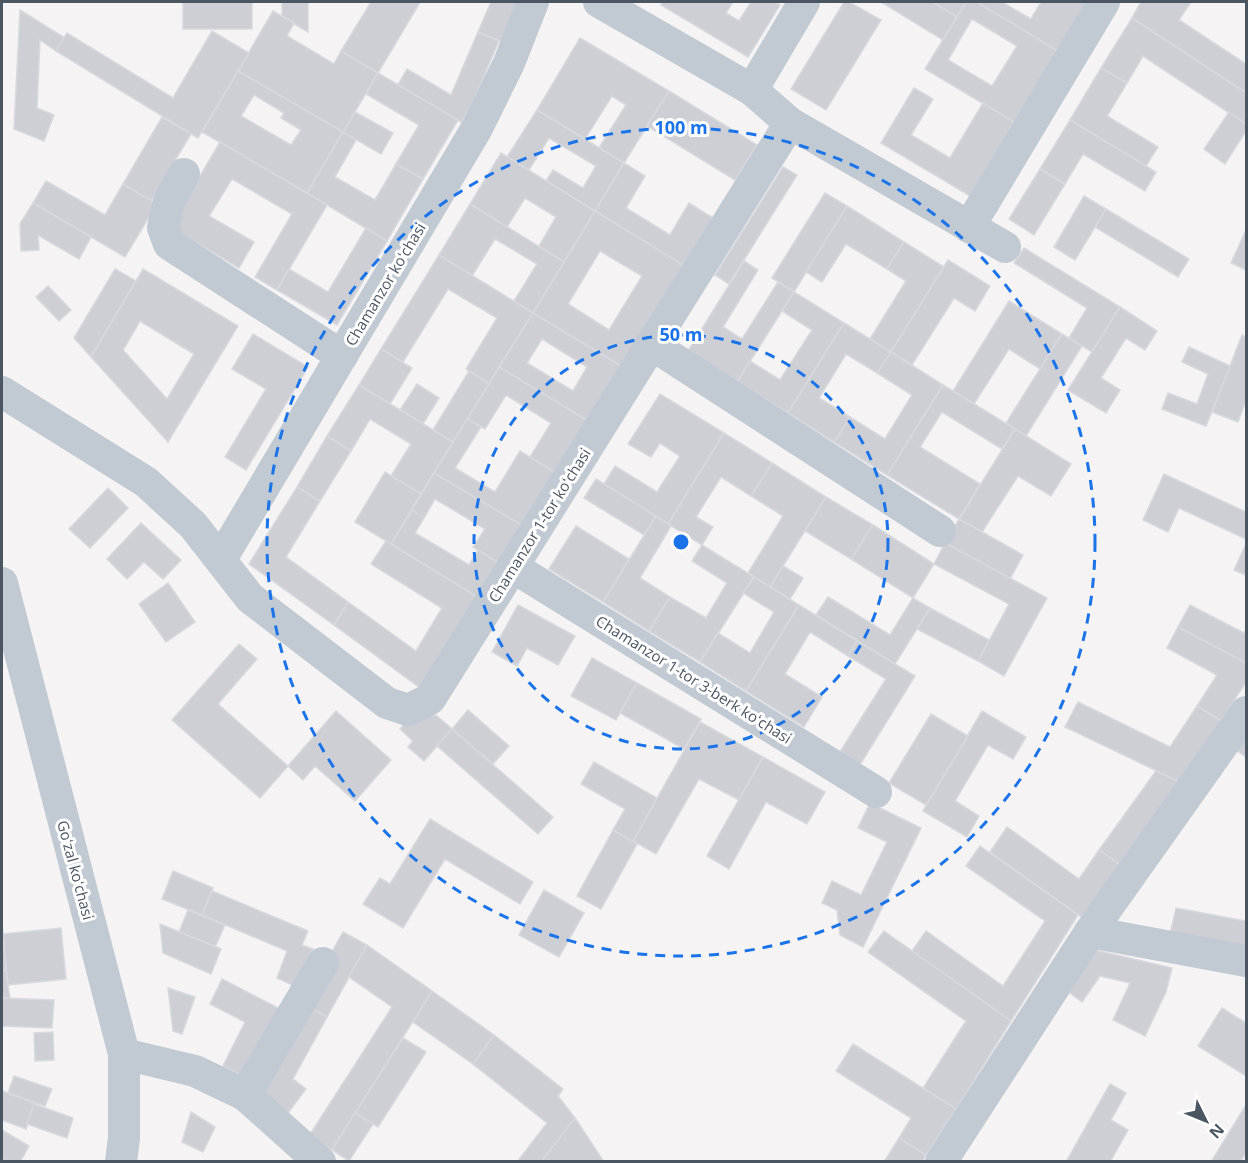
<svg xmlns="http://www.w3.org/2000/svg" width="1248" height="1163" viewBox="0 0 1248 1163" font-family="'Open Sans',sans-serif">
<rect width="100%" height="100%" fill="#f5f3f3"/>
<!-- building -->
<g fill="#cdcfd5" stroke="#d7d9de" stroke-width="1.5" fill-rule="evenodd">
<rect x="183" y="2" width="69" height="27"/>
<polygon points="282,2 308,2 308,32 282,17"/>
<polygon points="371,2 419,2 419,4 378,73 341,51"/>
<polygon points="491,2 519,2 502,42 478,32"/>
<polygon points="663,2 733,2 726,13 739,21 751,2 775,2 780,5 748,57 661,5"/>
<polygon points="844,2 849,2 881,20 826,110 791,89"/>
<polygon points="881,2 933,2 957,17 943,40"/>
<polygon points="938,2 966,2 957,17 936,4"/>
<path d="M966,2H977L1058,51L1014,122L925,69ZM972,19L1017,46L992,86L948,60Z"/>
<polygon points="977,2 1002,2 1031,19 1041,2 1088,2 1058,51"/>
<polygon points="1141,2 1191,2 1179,20 1246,64 1246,93 1132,18"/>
<polygon points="20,10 65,38 56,51 40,40 37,108 54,115 44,141 14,129"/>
<polygon points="273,11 294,23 287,36 334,64 341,51 378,73 343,132 238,71"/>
<polygon points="1132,18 1246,93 1246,124 1143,56 1127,83 1101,68"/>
<polygon points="212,31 249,53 198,138 56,51 67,33 173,98"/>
<polygon points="478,32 499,41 471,106 461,122 398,85 407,69 451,95"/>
<polygon points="580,38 669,91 624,163 599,148 626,105 612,96 585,139 537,110"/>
<polygon points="1101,68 1127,83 1107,116 1158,147 1146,166 1070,120"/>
<path d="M238,71L343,132L307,193L202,132ZM254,95L284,113L281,118L301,130L291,145L241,116Z"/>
<polygon points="378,73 458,120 423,179 396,164 419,125 366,94"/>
<polygon points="914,88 933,99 911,135 950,158 983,103 1014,122 970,196 881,143"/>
<polygon points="669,91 757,145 735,180 647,126"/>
<polygon points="537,110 624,163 595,211 546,181 553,170 583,188 596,166 549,138 529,170 507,157"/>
<polygon points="355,112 393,133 381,154 343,132"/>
<polygon points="1229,112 1246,124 1246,131 1225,164 1204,149"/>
<polygon points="162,117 191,134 151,201 123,184"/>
<polygon points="1070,120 1156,172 1145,191 1083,154 1065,184 1040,169"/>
<polygon points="343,132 356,140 335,177 375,200 396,164 423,179 387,241 307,193"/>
<polygon points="220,142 327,205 277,290 255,277 292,214 232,179 209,216 254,242 239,268 170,227"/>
<polygon points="501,153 595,211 564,262 539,246 556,217 525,198 507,227 470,204"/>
<polygon points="624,163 645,176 626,208 670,235 689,203 713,218 683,265 595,211"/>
<polygon points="783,167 797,175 729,284 715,275"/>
<polygon points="1040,169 1065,184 1034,235 1009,219"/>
<polygon points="46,181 105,215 123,184 157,204 125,257 33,203"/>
<polygon points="825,193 847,206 794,292 772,278"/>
<polygon points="1084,196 1106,209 1075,260 1054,247"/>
<polygon points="33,203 91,237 79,259 38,235 39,250 21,251 20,224"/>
<polygon points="470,204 564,262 533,313 514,301 537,264 495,239 472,276 439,255"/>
<polygon points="847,206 904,242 887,269 846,244 822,282 806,272"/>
<polygon points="1106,209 1189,259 1178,277 1095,227"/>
<path d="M595,211L683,265L621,366L533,313ZM600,251L642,276L609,330L568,304Z"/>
<polygon points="366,228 387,241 337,325 277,290 289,269 328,292"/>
<polygon points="1246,230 1246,270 1231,263"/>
<polygon points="904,242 944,267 891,352 870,339 906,281 887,269"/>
<polygon points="1024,248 1120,307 1092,352 1069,338 1087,308 1014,263"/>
<polygon points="439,255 533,313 489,384 466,369 497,318 448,289 403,362 381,349"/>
<polygon points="948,260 990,286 975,311 954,298 912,365 891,352"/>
<polygon points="744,261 758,270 723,327 742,339 778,282 794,292 737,382 688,351"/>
<polygon points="115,269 136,281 91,357 74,338"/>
<path d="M143,269L238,326L168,442L91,357ZM140,321L194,354L167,399L123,350Z"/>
<polygon points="48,286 71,310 59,321 36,297"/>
<polygon points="794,292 844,323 788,413 737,382 750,361 780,380 812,330 782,311"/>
<polygon points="1009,301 1062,334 1040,369 1009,349 974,404 953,391"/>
<polygon points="1120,307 1157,331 1145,350 1126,338 1101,378 1120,390 1106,413 1068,390"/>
<path d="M533,313L621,366L588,421L499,367ZM542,339L587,367L573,391L527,363Z"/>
<polygon points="844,323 891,352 877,373 846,354 819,398 850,417 834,442 788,413"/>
<polygon points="253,334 308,367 246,470 225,457 266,389 232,369"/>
<polygon points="1062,334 1082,346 1026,436 1006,423"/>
<polygon points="1242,335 1246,337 1246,400 1238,422 1212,412"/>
<polygon points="1189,347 1230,366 1206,426 1162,409 1168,393 1197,404 1208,374 1182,362"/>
<polygon points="381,349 412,368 390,404 359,385"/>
<polygon points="891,352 943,385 887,475 834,442 850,417 885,439 912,395 877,373"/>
<polygon points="499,367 588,421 556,473 530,457 551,423 506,395 485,429 467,419"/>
<polygon points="469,371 489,384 453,442 433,430"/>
<polygon points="417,384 439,398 423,424 400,410"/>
<polygon points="359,385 453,442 421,494 391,476 411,444 370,419 351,451 327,436"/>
<polygon points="943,385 1015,429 1002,449 942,412 920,447 980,484 959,519 887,475"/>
<polygon points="660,394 724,433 668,524 604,484 615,466 657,492 680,456 660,443 651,457 628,444"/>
<polygon points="467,419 481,427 455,468 495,492 520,451 556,473 523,526 434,473"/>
<polygon points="1015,429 1071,464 1051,496 1018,476 982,532 959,519"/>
<polygon points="724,433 772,463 751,496 721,477 696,517 713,527 702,545 668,524"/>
<polygon points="327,436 351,451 320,501 297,487"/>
<polygon points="772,463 826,497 770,587 748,573 783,516 751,496"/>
<polygon points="385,472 421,494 391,544 355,522"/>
<polygon points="434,473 523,526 500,564 473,547 485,529 435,499 424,518 412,510"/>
<polygon points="1164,474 1246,512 1246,539 1179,508 1168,532 1143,520"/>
<polygon points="596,479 656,516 644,535 584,498"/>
<polygon points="297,487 320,501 286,557 348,602 334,625 249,564"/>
<polygon points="108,488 128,508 90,548 69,529"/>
<polygon points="826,497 873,525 851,559 805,531"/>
<polygon points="412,510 424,518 415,533 469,565 478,550 500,564 479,598 391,544"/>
<polygon points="656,516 671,526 640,578 670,597 649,631 603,602"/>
<polygon points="959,519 1023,555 1010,579 945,543"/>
<polygon points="141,523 181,560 163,579 144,562 127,579 107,559"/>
<polygon points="873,525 934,564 913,598 851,559"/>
<polygon points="576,526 629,559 603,602 549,569"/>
<polygon points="386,541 479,598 423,690 334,625 348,602 416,651 442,608 371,564"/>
<polygon points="945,543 1047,598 1004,676 978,661 1009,604 934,564"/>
<polygon points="1246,544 1246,575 1234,570"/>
<polygon points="702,545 754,577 700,662 649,631 670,597 706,618 727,583 692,561"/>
<polygon points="783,566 803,578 790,599 770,587"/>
<polygon points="754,577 799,605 746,691 700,662 718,633 750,653 774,612 743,593"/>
<polygon points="168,583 195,622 166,642 139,604"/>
<polygon points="828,597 890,635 913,598 930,608 895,664 816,615"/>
<polygon points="518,605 575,636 558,665 527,648 517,666 492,652"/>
<polygon points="799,605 857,641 848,656 810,632 785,674 822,697 804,727 746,691"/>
<polygon points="1190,605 1244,633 1246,630 1246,663 1178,627"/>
<polygon points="930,608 989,640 978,661 917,629"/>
<polygon points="1178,627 1246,663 1246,682 1221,721 1197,706 1217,675 1167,648"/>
<polygon points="857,641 915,676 858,768 838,755 886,679 848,656"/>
<polygon points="239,644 257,659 218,704 288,766 260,798 172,720"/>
<polygon points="592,658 637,683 616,720 571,696"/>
<polygon points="637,683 701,719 684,749 620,713"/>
<polygon points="1078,702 1170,747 1197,706 1221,721 1180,782 1065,727"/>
<polygon points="468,710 509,746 493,764 452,729"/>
<polygon points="336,711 391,760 355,801 315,766 303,780 288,766"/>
<polygon points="982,711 1026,737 1013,759 988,745 955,801 979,816 967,837 923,811"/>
<polygon points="931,714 968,736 926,805 889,783"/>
<polygon points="436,715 452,729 424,761 408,747 413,741 400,729 408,720"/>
<polygon points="700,722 763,757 739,800 699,779 656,854 633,841"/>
<polygon points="452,729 553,817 538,834 437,746"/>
<polygon points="1246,735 1246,757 1236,750"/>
<polygon points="763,757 825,792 807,824 766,802 729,869 707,856"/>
<polygon points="594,762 657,798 633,841 613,830 625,809 581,784"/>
<polygon points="1156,771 1180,782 1122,866 1099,850"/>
<polygon points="870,803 921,828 863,947 840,935 837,910 822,903 832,881 861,895 887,842 858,828"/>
<polygon points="430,819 533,882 520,904 445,859 403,928 363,904 380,878 390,884"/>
<polygon points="1007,827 1079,879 1099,850 1122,866 1084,919 990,852"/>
<polygon points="613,830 637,844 601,909 577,896"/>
<polygon points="980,846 1078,915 1011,1021 912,951 926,931 1003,986 1045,921 966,866"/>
<polygon points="173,871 213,888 202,915 162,899"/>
<polygon points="544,890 584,913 559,957 519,935"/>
<polygon points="212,891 308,931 302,945 313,949 297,987 277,978 287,951 202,915"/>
<polygon points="1176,908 1246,921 1246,949 1170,934"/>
<polygon points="188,910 225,925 215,947 179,932"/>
<polygon points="2,923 3,934 6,971 2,971"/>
<polygon points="160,924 221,949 211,974 163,953"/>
<polygon points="61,928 66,979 8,985 3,934"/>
<polygon points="884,931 1011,1021 956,1109 923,1088 966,1021 868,952"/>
<polygon points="343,932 367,945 327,1017 303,1004"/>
<polygon points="367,945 432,991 332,1150 309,1136 392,1007 349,977"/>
<polygon points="1095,950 1172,968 1166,992 1145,1036 1113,1020 1130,983 1100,976 1082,1002 1066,990"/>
<polygon points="2,971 6,971 10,999 2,998"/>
<polygon points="222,979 282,1010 247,1078 223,1066 245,1022 210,1004"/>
<polygon points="168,988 195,997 182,1034 173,1031"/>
<polygon points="432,991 494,1035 473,1064 413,1022"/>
<polygon points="2,998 54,1000 52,1028 2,1026"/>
<polygon points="303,1004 327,1017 293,1079 306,1089 288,1113 256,1089"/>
<polygon points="1222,1008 1246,1023 1246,1076 1198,1046"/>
<polygon points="53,1032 54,1060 35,1061 34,1033"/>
<polygon points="494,1035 563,1089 558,1096 575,1118 541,1162 517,1162 547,1123 473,1064"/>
<polygon points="403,1038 426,1052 378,1127 355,1113"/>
<polygon points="853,1044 956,1109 926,1155 899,1138 911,1118 836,1071"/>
<polygon points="14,1076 52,1089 45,1106 8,1093"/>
<polygon points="1110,1084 1126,1093 1111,1120 1128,1130 1110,1162 1066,1162"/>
<polygon points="2,1091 35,1103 26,1129 2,1120"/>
<polygon points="34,1104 73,1118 67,1138 27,1124"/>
<polygon points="1246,1105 1246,1151 1245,1154 1240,1162 1211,1162"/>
<polygon points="191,1112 215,1127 203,1152 182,1142"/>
<polygon points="355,1113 373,1124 349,1161 332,1150"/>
<polygon points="575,1118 604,1162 541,1162"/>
<polygon points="2,1130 29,1146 20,1162 7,1162 2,1158"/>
<polygon points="899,1138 926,1155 922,1162 884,1162"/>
</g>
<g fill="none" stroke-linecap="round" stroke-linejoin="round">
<!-- minor -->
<g stroke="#c1cad2" stroke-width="32">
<polyline points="599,2 752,90 790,123 1005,247"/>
<polyline points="752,90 804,2"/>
<polyline points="184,174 169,201 163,228 169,244 342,356"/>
<polyline points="969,227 1104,2"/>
<polyline points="651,344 940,531"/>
<polyline points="2,392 146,482 193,525 250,598 387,703 408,710 430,699 790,123"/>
<polyline points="221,559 477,128 509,63 533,2"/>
<polyline points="513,567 876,792"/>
<polyline points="2,583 124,1054 124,1138 121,1162"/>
<polyline points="1090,932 1246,961"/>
<polyline points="124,1054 195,1071 245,1095 320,1162"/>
<polyline points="245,1095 323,963"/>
<polyline points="941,1162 1090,932 1246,712"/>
</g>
</g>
<!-- distance rings -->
<g fill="none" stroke="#1a73e8" stroke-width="3" stroke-dasharray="10 8">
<circle cx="681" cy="542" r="207"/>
<circle cx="681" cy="542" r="414"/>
</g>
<g text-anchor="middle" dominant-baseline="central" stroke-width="6" stroke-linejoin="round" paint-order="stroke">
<!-- street labels -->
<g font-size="15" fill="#4a5661" stroke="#fff">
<text transform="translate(385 284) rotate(-59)">Chamanzor koʻchasi</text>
<text transform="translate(539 525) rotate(-58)">Chamanzor 1-tor koʻchasi</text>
<text transform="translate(694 679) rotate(32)">Chamanzor 1-tor 3-berk koʻchasi</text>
<text transform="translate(76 870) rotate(75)">Goʻzal koʻchasi</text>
</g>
</g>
<circle cx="681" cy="542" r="9" fill="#1a73e8" stroke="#fff" stroke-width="3"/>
<g font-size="18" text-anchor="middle" font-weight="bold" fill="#1a73e8" stroke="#fff" stroke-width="6" stroke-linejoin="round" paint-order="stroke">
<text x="681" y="134">100 m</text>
<text x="681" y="341">50 m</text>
</g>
<!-- border -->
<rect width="1248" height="1163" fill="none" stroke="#4a5661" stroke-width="6"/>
<!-- north arrow -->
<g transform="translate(1206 1121) rotate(133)" stroke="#ffffff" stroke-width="4.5" paint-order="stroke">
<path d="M0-4.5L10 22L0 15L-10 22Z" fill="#4a5661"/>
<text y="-9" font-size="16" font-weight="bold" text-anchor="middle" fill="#4a5661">N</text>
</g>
</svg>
